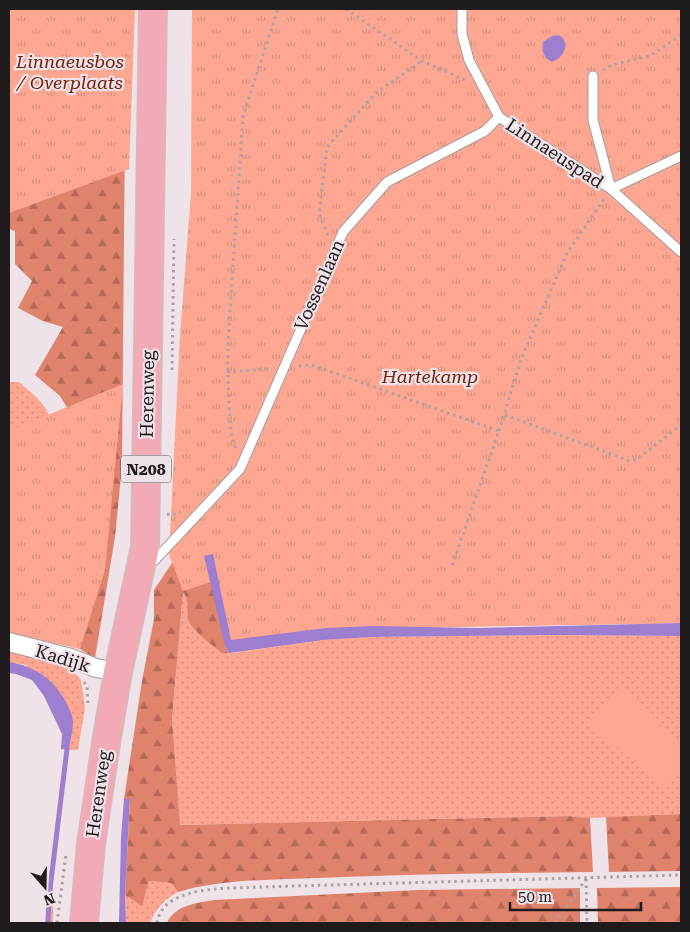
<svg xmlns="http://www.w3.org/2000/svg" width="690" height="932" viewBox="0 0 690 932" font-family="'Roboto Serif',serif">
<defs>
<pattern id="grass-dots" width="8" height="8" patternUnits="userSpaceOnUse" patternTransform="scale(1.25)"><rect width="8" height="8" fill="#fda792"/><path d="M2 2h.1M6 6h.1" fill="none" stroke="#d88f7d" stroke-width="1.8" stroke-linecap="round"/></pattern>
<pattern id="forest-firs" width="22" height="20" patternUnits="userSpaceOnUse" patternTransform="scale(1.25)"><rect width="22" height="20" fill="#e0836c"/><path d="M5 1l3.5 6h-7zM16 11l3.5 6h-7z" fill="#b56a58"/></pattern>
<pattern id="park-tufts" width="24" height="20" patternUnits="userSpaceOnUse" patternTransform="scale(1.25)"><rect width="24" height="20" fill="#fda792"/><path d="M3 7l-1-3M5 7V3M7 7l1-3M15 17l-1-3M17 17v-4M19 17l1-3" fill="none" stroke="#d88f7d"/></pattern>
</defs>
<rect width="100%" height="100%" fill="#efe2e8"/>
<!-- grass -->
<g fill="url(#grass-dots)">
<path d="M9,382H19C32,394 48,404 51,423L9,525Z"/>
<polygon points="183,591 188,602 188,619 223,654 323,640 371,637 557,635 681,636 681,814 590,818 568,816 179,825 172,719"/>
<polygon points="9,647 62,660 81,680 85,708 78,750 69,750 73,721 26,665 9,662"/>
<polygon points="53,871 53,923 45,923"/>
<path d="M149,881L171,883L178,892C164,900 156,908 150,923H126L125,895L142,905Z"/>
</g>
<!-- forest -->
<g fill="url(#forest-firs)">
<polygon points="9,9 126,9 122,466 115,537 95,658 78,648 68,409 60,396 35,375 63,327 43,321 18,308 32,281 15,264 15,231 9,229"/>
<path d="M182,548L681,623L425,627L225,646L229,653L223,654C214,646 190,630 188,618C187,608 189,600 183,592L172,719L180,825L568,816L590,818L593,872C501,873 409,874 317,878C273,880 219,879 178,892L171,883L149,881L142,906L125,895L130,799H124L142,681L154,619V590Z"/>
<polygon points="681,814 681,871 609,872 606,817"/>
<polygon points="681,887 681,923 598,923 597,888"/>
<path d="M580,888V923H167C175,905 197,903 214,900L418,890Z"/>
</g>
<!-- park -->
<g fill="url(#park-tufts)">
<polygon points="9,9 135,9 129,169 9,213"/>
<polygon points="192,9 681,9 681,623 448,627 357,635 229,653 214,581 183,591 169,555 180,335 191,194"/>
<polygon points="123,384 105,570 80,649 9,633 9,427 14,429"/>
</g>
<!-- pitch -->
<polygon fill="#fda792" points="621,689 681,742 681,771 665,790 590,724"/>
<!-- water -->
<g fill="#9e7ece">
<path d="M558,35C572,41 564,58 552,62C544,58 541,51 543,42L552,36Z"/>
<polygon points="213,554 231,640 326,628 373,626 478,628 681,623 681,636 557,635 371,637 323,640 229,653 225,646 204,556"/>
<path d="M9,662C34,666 52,678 65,700C68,706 73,715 73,722C73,731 70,741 69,750L61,749L62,734L44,696L32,680L16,674L9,673Z"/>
<polygon points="130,798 125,895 126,923 119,923 121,837 124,799"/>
</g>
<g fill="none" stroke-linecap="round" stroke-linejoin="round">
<!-- stream -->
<polyline stroke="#9e7ece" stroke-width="5" points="48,923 49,897 67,749"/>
<defs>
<g id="service">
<polyline points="593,76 593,120 611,189"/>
<polyline points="499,117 611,189"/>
<polyline points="681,156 611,189 681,252"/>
<polyline points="147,563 155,560 240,469 343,232 387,182 485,131 499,117 469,60 462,34 462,9"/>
</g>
<polyline id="minor" points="9,642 71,658 96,668 118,672"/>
<polyline id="primary" points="84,923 91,844 106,743 118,672 145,547 153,9"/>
</defs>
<!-- service casing -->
<use href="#service" stroke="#a69aa0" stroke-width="11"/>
<!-- minor casing -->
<use href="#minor" stroke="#a69aa0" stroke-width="20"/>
<!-- primary casing -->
<use href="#primary" stroke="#c5c4c4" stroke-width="30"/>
<!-- path -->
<g stroke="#aba1a5" stroke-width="3" stroke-dasharray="2.5 4" stroke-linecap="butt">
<polyline points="346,9 422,61 465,80"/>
<polyline points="603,70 612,65 650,56 681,35"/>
<polyline points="328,235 319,214 327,147 377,92 422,61"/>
<polyline points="299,366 312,365 499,431 451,569"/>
<polyline points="172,370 174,239"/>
<polyline points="227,372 270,369"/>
<polyline points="505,415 630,461 636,460 681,425"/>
<polyline points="499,431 521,359 567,253 604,199"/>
<path d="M236,448C227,434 228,363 228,342L243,116L278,9"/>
<polyline points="167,514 172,515 181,512"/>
<polyline points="84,682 87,686 88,707"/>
<polyline points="586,879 587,923"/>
<polyline points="57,923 66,854"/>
<path d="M157,923C163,884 230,889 260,887L681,875"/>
<polyline points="555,923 586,879"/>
</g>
<!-- service -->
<use href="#service" stroke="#fff" stroke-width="9"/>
<!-- minor -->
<use href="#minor" stroke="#fff" stroke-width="18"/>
<!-- primary -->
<use href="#primary" stroke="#f2aab6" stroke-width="28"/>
</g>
<g text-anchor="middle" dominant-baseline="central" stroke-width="4.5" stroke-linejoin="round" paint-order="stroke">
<!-- shield labels -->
<rect fill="#efe2e8" stroke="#5d575a" stroke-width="1" x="121" y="455.5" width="50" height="27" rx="4"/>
<g font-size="16" font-weight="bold" fill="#1f1b1d">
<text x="146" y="469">N208</text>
</g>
<!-- park labels -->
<g font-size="18" font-style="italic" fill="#74200b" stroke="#efe2e8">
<text x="70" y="61">Linnaeusbos<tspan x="70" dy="21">/ Overplaats</tspan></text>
<text x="430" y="376">Hartekamp</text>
</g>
<!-- street labels -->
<g font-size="18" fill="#1f1b1d" stroke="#efe2e8">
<text transform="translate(555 153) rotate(33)">Linnaeuspad</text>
<text transform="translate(319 285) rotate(-66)">Vossenlaan</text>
<text transform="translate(147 394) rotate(-89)">Herenweg</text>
<text transform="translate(63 658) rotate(17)">Kadijk</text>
<text transform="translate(98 794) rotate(-82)">Herenweg</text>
</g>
</g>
<!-- border -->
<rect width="690" height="932" fill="none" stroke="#1f1b1d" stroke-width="20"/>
<!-- north arrow -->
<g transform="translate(45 887) rotate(160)" stroke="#efe2e8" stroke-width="4" paint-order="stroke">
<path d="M0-4L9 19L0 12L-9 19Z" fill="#1f1b1d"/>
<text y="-8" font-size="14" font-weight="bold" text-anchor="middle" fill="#1f1b1d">N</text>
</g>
<!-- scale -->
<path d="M510 902v8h131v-8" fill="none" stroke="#1f1b1d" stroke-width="2.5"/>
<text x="518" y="902" font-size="15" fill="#1f1b1d" stroke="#efe2e8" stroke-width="4" paint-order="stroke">50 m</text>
</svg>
